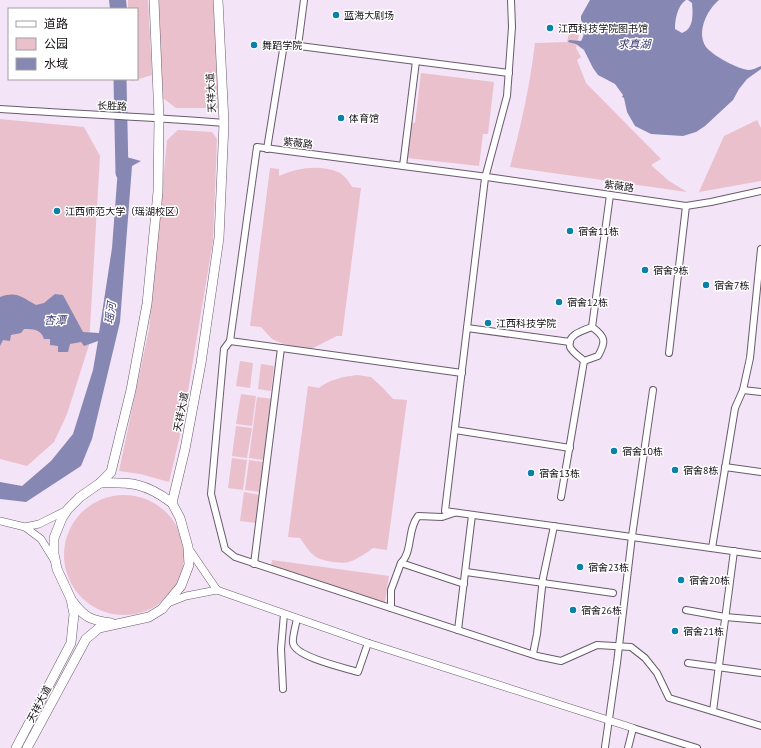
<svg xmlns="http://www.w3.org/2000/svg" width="761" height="748" viewBox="0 0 761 748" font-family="'PT Sans','Noto Sans SC',sans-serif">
<rect width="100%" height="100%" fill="#f4e4f7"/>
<!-- green -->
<g fill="#eac0cd">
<polygon points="128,0 148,0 152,75 132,81 131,79 137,79 137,9 128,9"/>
<polygon points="158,0 213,0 219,108 176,108 163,98"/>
<path d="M569,33L579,35L576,48L581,57L577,60L586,83L661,159L651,165L669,181L687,192L510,167C521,126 530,85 535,43L567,42Z"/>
<polygon points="421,73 494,82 488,134 483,134 479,166 407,158 411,122 415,123"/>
<polygon points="0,119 84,127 100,156 89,345 67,414 54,442 27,466 0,459"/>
<polygon points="757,120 761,128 761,181 699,192 724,136"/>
<polygon points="178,130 212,132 217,139 213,241 182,427 169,482 140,474 119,471 149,329 167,140"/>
<path d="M270,168L279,169V176C298,168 320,164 340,173C345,176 349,182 352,187L361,188L342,336H337L313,348H293L272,339L261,327L250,326Z"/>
<polygon points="240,361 253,363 250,388 236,386"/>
<polygon points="261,364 274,366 271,391 258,389"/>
<path d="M357,375L371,377L383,388L393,399L407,400L387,550L373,548C366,553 358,559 349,562C342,564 322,561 316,557C309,552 305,545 300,538L288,537L308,386L319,388C330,379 343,377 357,375Z"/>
<polygon points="241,394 256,396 252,426 236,424"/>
<polygon points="257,397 273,399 264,460 249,458"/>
<polygon points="236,426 252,428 247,458 232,456"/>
<polygon points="232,458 247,460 243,490 228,488"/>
<polygon points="249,460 264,462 260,492 245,490"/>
<polygon points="244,492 260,495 256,523 240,521"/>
<circle cx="124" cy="555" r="60"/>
<polygon points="272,560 389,576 385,602 367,599 271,568"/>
</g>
<!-- water -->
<g fill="#8787b3">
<polygon points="109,0 126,0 127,9 110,9"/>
<path d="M590,0H686C677,6 675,20 675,29L682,33C694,29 693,14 692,3L688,0H719C707,10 696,32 706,47C712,55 739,70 749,70C753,70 758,67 761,66V69L747,79L739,89L733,100L705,126L696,132L683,136L651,134L635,126L627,112L624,98L622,97L623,95L615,84L598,75L593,68L584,50L576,44L568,42L569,40L581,41C585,35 585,26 581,20V16Z"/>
<path d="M119,155L141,161L132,166L120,322L92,439L81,466L26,502L0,499V482L22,486L51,461L73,434L93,370L98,341L84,346L81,342L70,344L68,352H58V346L50,345V339H44C41,329 33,329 24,329L21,333L11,335L10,341L3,340L0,346V297C17,291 21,297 36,305L44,303L55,294L63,295L83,332L99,333L112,248Z"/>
</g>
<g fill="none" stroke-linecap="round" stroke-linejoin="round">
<!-- river -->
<polyline stroke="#8787b3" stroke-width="13" points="120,79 122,173"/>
<defs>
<g id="minor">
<polyline points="511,0 512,27 507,96 485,178 445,511 761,555"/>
<polyline points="298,46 304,0"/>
<path d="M0,109C75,114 149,117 224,123"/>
<polyline points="267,149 284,44 509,73"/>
<polyline points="403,166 416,61"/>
<polyline points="592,327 610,195"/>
<path d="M592,327C606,337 606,342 598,356L584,361C580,357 572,352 570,347C566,335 584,330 592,327Z"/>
<polyline points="467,328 570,342"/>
<polyline points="230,341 224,349 211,494 225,549 235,557 537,656 561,661 597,645 631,647 645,658 657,673 669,698 761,726"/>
<polyline points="669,353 686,206"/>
<polyline points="462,373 230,341 257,147 480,176 686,206 711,202 761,191"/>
<polyline points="743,390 761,392"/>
<polyline points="455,430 570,448"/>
<polyline points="725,467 761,472"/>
<polyline points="561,497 584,361"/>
<polyline points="712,548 735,408 743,390 750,358 761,249"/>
<path d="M401,563C413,551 407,530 418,516L442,517L454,513"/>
<polyline points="254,564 281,348"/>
<polyline points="466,572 613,593"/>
<polyline points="391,608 391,590 401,563 464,584"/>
<polyline points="686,610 725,617 761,620"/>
<path d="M297,619C296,624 292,638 293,643C295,657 345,668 358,672L368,643"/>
<polyline points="458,630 472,515"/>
<polyline points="533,654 537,634 543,578 554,526"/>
<polyline points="688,663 761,673"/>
<polyline points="283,689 281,649 284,614"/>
<polyline points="713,711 734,551"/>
<polyline points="605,747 617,663 632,536 653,390"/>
<polyline points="628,748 633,728 697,748"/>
</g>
<g id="tertiary">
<polyline points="0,521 25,527"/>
<polyline points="189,549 217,590"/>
<polyline points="54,560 41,539 25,527 39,524 67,510"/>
<polyline points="168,603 186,596 217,590 368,643 633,728"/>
</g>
<g id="primary">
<path d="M100,483C131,482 146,483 172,503"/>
<path d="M73,602C85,618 91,620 111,623"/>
<polyline points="16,748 71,643 74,614 71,599 57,569 54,554 54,538 62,518 68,509 80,497 100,483 111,472 131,390 147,304 158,192 159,118 154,0"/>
<polyline points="27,748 86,639 99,628 149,617 162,609 167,603 181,586 189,565 188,547 180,518 172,503 185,449 201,363 219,238 224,123 218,0"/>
</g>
</defs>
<!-- minor casing -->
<use href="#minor" stroke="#695b6c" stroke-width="8"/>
<!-- tertiary casing -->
<use href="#tertiary" stroke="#695b6c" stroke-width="8"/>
<!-- primary casing -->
<use href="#primary" stroke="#695b6c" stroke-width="10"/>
<!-- minor -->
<use href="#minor" stroke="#fff" stroke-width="6"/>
<!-- tertiary -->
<use href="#tertiary" stroke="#fff" stroke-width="7"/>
<!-- primary -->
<use href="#primary" stroke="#fff" stroke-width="9"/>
</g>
<!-- markers -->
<g fill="#0a81a7" stroke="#fff" stroke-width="1.5">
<circle cx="336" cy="15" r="4"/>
<circle cx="550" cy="28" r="4"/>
<circle cx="254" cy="45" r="4"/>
<circle cx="341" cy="118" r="4"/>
<circle cx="57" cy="211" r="4"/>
<circle cx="570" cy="231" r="4"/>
<circle cx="645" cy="270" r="4"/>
<circle cx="706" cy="285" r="4"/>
<circle cx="559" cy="302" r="4"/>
<circle cx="488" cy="323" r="4"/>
<circle cx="614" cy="451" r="4"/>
<circle cx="675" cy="470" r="4"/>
<circle cx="531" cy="473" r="4"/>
<circle cx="580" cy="567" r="4"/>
<circle cx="681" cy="580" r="4"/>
<circle cx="573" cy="610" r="4"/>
<circle cx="675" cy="631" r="4"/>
</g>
<g text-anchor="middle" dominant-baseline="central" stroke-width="3" stroke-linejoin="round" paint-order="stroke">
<!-- poi labels -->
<g font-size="10" fill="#130e14" stroke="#fff" text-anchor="start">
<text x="344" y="15">蓝海大剧场</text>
<text x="558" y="28">江西科技学院图书馆</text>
<text x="262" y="45">舞蹈学院</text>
<text x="349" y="118">体育馆</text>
<text x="65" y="211">江西师范大学（瑶湖校区）</text>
<text x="578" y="231">宿舍11栋</text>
<text x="653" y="270">宿舍9栋</text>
<text x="714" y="285">宿舍7栋</text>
<text x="567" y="302">宿舍12栋</text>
<text x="496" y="323">江西科技学院</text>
<text x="622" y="451">宿舍10栋</text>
<text x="683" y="470">宿舍8栋</text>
<text x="539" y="473">宿舍13栋</text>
<text x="588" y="567">宿舍23栋</text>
<text x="689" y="580">宿舍20栋</text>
<text x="581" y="610">宿舍26栋</text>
<text x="683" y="631">宿舍21栋</text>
</g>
<!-- street labels -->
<g font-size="10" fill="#130e14" stroke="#fff">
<text transform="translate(211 93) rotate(-93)">天祥大道</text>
<text transform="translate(112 106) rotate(2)">长胜路</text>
<text transform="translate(298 143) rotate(7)">紫薇路</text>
<text transform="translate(619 186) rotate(8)">紫薇路</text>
<text transform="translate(181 412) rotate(-79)">天祥大道</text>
<text transform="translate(39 704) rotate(-62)">天祥大道</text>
</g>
<!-- water labels -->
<g font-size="11" font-style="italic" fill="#3b3871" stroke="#fff">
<text x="634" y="44">求真湖</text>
<text transform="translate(110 313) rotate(-82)">瑶河</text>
<text x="55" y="320">杏潭</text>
</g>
</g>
<!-- legend -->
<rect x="8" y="8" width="130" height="72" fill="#ffffff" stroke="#a19fa1"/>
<rect x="16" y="21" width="20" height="6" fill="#ffffff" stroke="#a19fa1"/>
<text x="44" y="28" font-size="12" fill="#130e14">道路</text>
<rect x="16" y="38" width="20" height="12" fill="#eac0cd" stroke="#a19fa1"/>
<text x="44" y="48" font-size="12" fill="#130e14">公园</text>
<rect x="16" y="58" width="20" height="12" fill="#8787b3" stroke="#a19fa1"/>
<text x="44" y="68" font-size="12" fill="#130e14">水域</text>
</svg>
